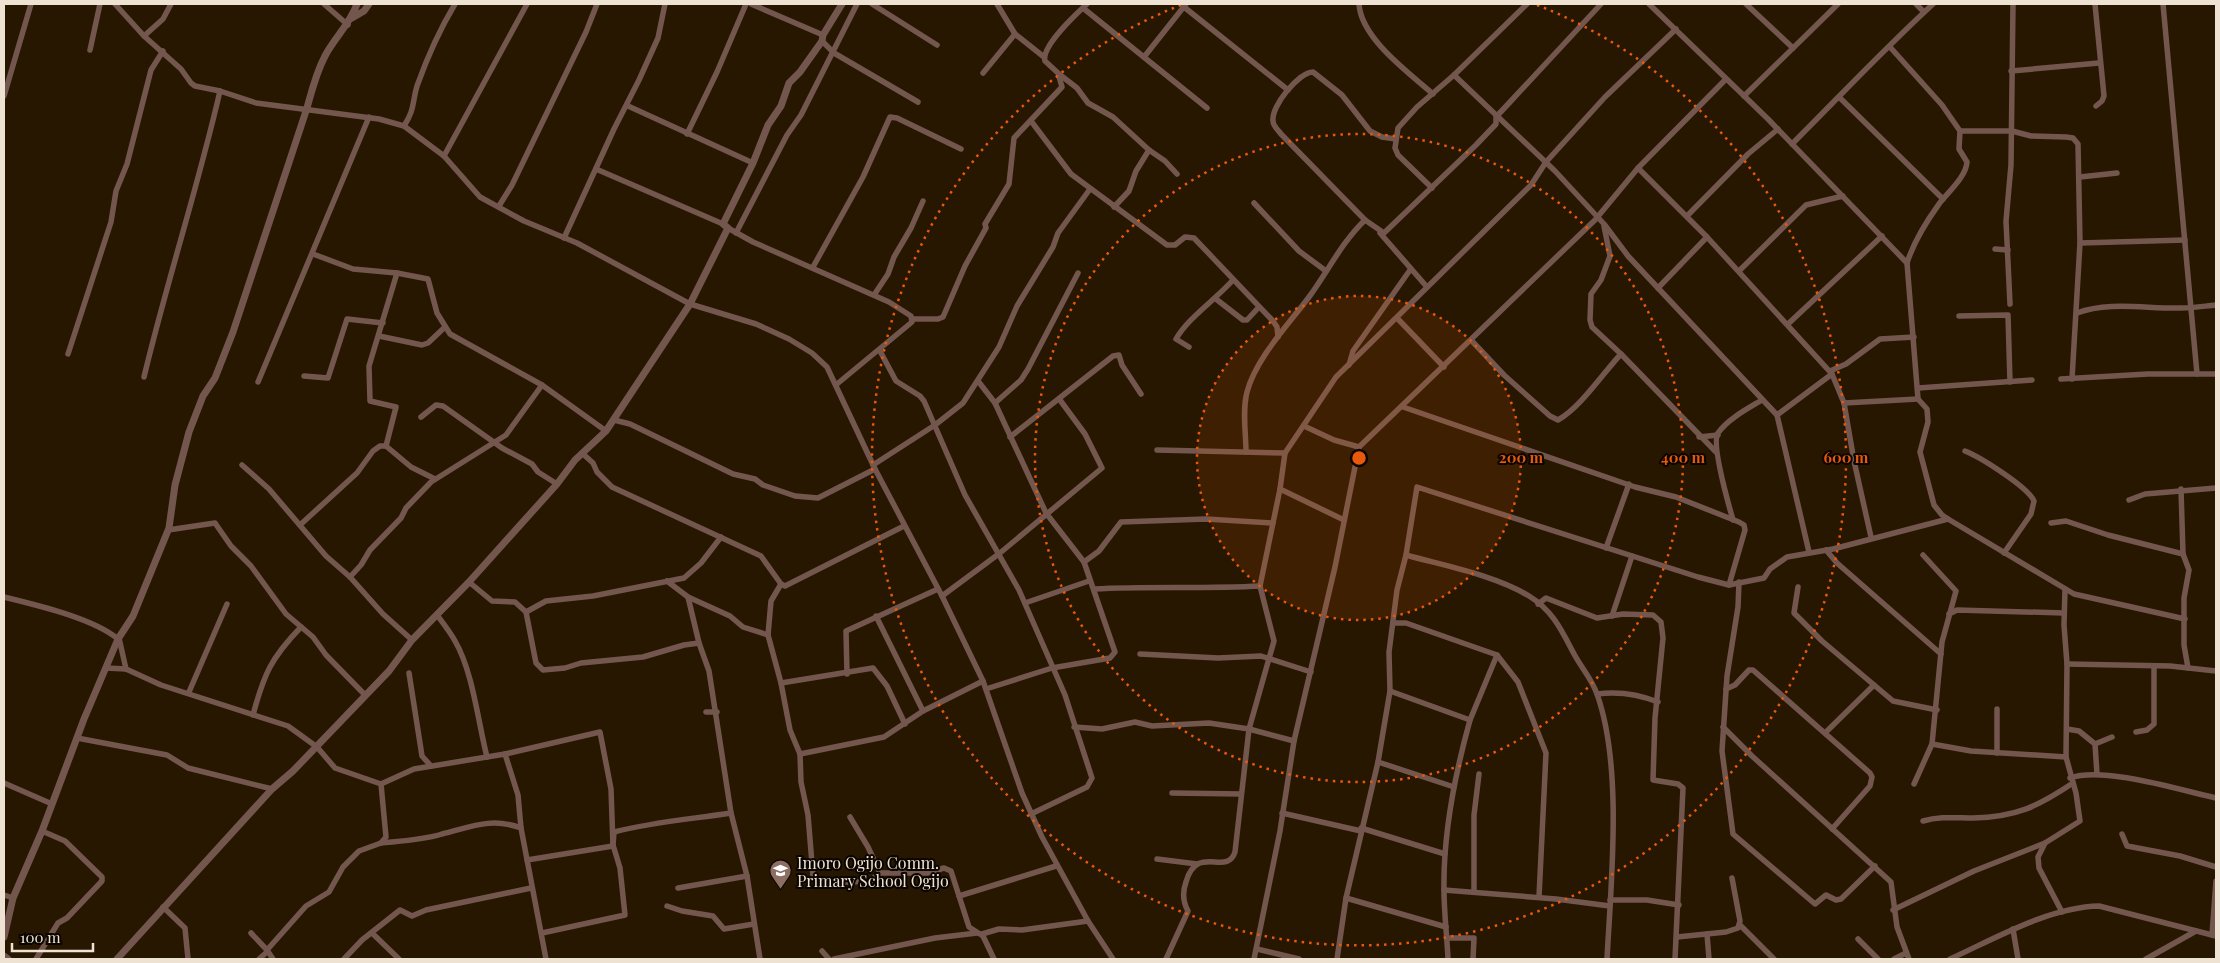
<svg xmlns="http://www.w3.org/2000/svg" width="2220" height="963" viewBox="0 0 2220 963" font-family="'Playfair Display',serif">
<rect width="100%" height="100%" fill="#281700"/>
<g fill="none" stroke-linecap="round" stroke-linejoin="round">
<!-- minor -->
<g stroke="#73574e" stroke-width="5.5">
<polyline points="115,4 144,36 181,69 191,83 195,86 220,91 256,103 379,119 404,126 444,156 480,197 524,221 577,243 690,304 756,324 789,339 812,353 827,367 875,469 942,596 983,681 1022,793 1042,837 1088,921 1113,959"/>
<polyline points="324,4 348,25"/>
<polyline points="751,4 823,35"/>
<polyline points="872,4 937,45"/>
<polyline points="997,4 1015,34 1044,57"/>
<path d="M1359,4C1361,38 1408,72 1433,94"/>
<polyline points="1649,4 1768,119 1907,263"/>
<polyline points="1746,4 1793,48"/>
<polyline points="1916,4 1924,12"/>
<polyline points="2095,4 2104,96 2102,101 2096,106"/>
<polyline points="2163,4 2197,374"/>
<polyline points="1184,7 1288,90"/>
<polyline points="1083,8 1207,108"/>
<polyline points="144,36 163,19 171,4"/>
<polyline points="822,41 834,53 918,102"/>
<path d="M1890,47L1942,105L1960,131L1959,149L1967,162C1966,177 1948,192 1939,204C1926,222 1914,241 1907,263L1918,399L1927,409L1928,422L1920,452L1934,505L1942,515L1948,519L2074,594L2185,619"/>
<polyline points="90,50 100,4"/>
<polyline points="1144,57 1186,4"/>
<polyline points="2011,71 2099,63"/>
<polyline points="983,73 1015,34"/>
<polyline points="1059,74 1077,88 1088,103 1113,117 1149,150 1165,161 1177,174"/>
<polyline points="1454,75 1555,171 1604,224 1628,256 1777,415 1809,552"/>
<polyline points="4,96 31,4"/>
<polyline points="1744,96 1838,4"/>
<polyline points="1839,97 1943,199"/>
<polyline points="628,106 753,163"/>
<polyline points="1031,121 1071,174 1167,245 1175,245 1185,237 1194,238 1273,321 1277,327 1278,337"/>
<path d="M404,126C415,109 412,103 417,86C427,58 440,29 455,4"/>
<polyline points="1960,131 2012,131 2031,136 2066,137 2073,138 2078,144 2080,243 2072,379"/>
<polyline points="687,134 717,72 746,4"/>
<path d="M1396,139L1382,137L1370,131L1342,95L1313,72C1299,72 1271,106 1273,121C1273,126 1278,130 1281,134L1365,220L1384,233L1476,145L1496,124V117L1510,102L1601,4"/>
<path d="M1792,144C1839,97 1884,49 1933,4"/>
<polyline points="444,156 527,4"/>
<polyline points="1638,168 1707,237 1832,374"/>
<polyline points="596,169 723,224"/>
<polyline points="2080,177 2117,173"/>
<polyline points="1432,188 1398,155 1395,148 1398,128 1417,107 1454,75 1527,4"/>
<polyline points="1254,203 1299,251 1326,271"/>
<polyline points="499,206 512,185 586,32 597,4"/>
<polyline points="1114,207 1129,191 1136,171 1149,150"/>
<polyline points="1687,216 1748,154 1778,129"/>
<polyline points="1604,226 1610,256 1601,280 1591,294 1590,320 1592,327 1621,354 1716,452"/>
<polyline points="728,228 753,242 889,302 911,316 912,322 837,384"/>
<polyline points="736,233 787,135 801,115 857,4"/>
<polyline points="1380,233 1427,287"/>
<polyline points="564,238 614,129 639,80 658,38 665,4"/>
<polyline points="2080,243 2185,240"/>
<polyline points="1995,249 2008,250"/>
<polyline points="313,254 353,269 397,273 428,279 437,313 450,334 542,385 606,431"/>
<polyline points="813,267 863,177 890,117 897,118 961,149"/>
<polyline points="1739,271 1806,205 1843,196"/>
<polyline points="1658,288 1707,237"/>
<polyline points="874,295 888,274 894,257 911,228 923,201"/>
<polyline points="1216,299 1243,320 1247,320 1259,307"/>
<polyline points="2010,304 2006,221 2011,165 2013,4"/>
<path d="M2077,313C2109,301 2147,309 2181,308C2193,308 2205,306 2216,305"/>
<polyline points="1959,316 2008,315 2010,382"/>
<polyline points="1397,318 1444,367"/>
<path d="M913,319H938L943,317L965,266L986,228L985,224L1009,184L1014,138L1062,87L1058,73L1045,61C1041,47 1076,14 1087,4"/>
<polyline points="1788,324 1882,236"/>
<polyline points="379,336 422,345 428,343 445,327"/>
<path d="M1471,340L1504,375L1550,416L1558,420C1581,407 1603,373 1621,354"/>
<path d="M1189,347L1176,339C1188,318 1215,300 1233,280"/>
<polyline points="880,351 896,381 920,396 924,401 965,495 1019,590 1065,695 1092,778 1087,787 1031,814"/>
<polyline points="68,354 111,222 116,191 127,164 151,70 163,51"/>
<polyline points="1349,365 1353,351 1410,270"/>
<polyline points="1830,371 1846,364 1880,339 1914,337"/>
<polyline points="304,376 328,378 347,319 383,323"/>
<path d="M144,377C167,281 198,187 220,91"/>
<polyline points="2061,379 2148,374 2216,374"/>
<polyline points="978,381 995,403 1046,513 1084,562 1115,652 1110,658 1052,668 986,689"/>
<polyline points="258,382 369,117"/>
<polyline points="1918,388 2032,380"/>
<polyline points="995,403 1021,380 1028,369 1078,273"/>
<polyline points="1844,403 1918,399"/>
<polyline points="1403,407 1635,487 1676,497 1739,522 1744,525 1745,530 1729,585"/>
<polyline points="1777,415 1832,374 1844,403 1854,461 1871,537"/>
<polyline points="421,417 436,405 443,406 502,448 532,464 538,472 557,484"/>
<polyline points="614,420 630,424 733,474 755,479 763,485 795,496 818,498 875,469"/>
<polyline points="1304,426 1334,440 1359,447"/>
<polyline points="1010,437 1113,356 1119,355 1122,365 1141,394"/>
<polyline points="1699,437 1718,435"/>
<polyline points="386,446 396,407 370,401 369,366 397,273"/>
<polyline points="1157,450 1285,453"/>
<path d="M1965,451C1980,457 2028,487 2034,501L2031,514L2004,553"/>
<path d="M1246,452C1246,433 1242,411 1247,392C1256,358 1289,324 1309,297C1328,271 1342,242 1365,220"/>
<polyline points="582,453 593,463 597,472 612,487 761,556 781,584 785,586 904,526"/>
<polyline points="242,465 269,489 326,556 350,577 383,614 412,640"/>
<polyline points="873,465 935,425 963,403 999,347 1017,306 1053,247 1058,233 1090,189"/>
<polyline points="1280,489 1344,520"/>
<polyline points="2181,489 2183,554 2189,570 2184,598 2184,645 2188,668"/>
<polyline points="2129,500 2145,494 2216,488"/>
<path d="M1733,520C1729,506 1711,444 1718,433C1728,419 1747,409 1762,400"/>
<polyline points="2051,523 2066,521 2108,535 2183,554"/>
<polyline points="300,525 357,473 373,451 380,446 386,446 411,467 435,479"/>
<polyline points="168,530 215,523 231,546 251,566 286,614 313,637 326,655 365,695"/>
<polyline points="1606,548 1629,484"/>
<polyline points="1826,550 1837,563 1941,654"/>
<path d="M1406,555C1445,566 1495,575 1529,596C1552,610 1561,629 1573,652C1580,666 1592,679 1597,694C1623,767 1611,882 1607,959"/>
<polyline points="1084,562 1099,551 1121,522 1206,519 1273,523"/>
<polyline points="350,577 361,565 370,550 401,518 406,508 431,482 506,435 542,385"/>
<polyline points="667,581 688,597 699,643 709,671 731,813 747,876 760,959"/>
<polyline points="469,582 492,601 515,602 526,612 546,601 593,596 684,578 701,563 721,537"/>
<polyline points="1739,582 1738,607 1727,676 1722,751 1733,834 1815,904 1826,895 1836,900 1841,899 1875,866"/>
<polyline points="781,584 771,601 768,635 781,683 790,730 800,754 884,737 923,711 983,681"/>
<polyline points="1798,587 1794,613 1822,641 1893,701 1937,710"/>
<path d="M1094,589C1149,586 1204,589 1260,586"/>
<polyline points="942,596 1000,553 1102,468 1085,434 1060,400"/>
<path d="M4,597C36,605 93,618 118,639"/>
<polyline points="688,597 730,616 743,627 768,635"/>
<polyline points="1025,603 1089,581"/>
<polyline points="1538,604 1546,598 1597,618 1623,614 1653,615 1661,622 1663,638 1655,718 1653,780 1678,784 1683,788 1675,959"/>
<polyline points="526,612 536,663 543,670 565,668 581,663 643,657 684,645 699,643"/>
<polyline points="1949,614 1957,610 2064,613"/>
<path d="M437,615C443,623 450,632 455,641C473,672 478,722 487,757"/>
<polyline points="876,616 923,711"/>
<polyline points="1612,616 1632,556"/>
<polyline points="1393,623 1406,623 1497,655 1518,682 1546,753 1539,897"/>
<polyline points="119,638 126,669"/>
<polyline points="1140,654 1218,658 1261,656 1311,672"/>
<polyline points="2067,664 2170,666 2216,671"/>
<polyline points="106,668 126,669 161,685 288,726 317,747 335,768 381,784 414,769 505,754 518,795 521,828"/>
<polyline points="409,673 422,756 431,766"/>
<polyline points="847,674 846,631 938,589"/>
<polyline points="781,683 873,668 887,686 905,724"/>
<polyline points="1726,689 1735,685 1749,670 1753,670 1870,773 1872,777 1870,786 1832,829"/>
<path d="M1390,691L1470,720C1455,774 1443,833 1444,890C1444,913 1447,936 1448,959"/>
<polyline points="189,692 227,604"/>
<path d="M1597,694C1619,691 1638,694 1658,702"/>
<polyline points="706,712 717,712"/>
<path d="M253,715C264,674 271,658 301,627"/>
<polyline points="1470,720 1497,655"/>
<polyline points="1074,727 1102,729 1135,722 1152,726 1209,723 1249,729 1294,741"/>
<polyline points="1723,727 1752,756 1891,882 1897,927 1909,959"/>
<polyline points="2067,729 2079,731 2095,744 2097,774"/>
<polyline points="1826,732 1874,685"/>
<polyline points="2136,732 2147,730 2154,724 2154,666"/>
<polyline points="77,738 167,755 188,768 272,789"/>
<polyline points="1932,744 1971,751 2066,757"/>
<polyline points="2095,744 2112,737"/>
<polyline points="1997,753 1997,709"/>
<polyline points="505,754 600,732 611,789 613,846 527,860"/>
<polyline points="800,754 801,782 808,815 813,876 822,883 848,882 870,881 880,873"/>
<polyline points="1378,762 1454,787"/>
<path d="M2070,778C2103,766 2180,790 2216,798"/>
<polyline points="4,783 52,804"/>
<polyline points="1914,784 1932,744 1942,642 1956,591 1923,555"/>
<polyline points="1172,793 1241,794"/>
<polyline points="1282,813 1361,831"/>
<polyline points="850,817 868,847 880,873 927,873 944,868 951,871 969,927 983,936 994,959"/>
<path d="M1923,821C1940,816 1956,818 1973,818C2016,817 2037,807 2073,783"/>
<polyline points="1361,828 1445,854"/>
<polyline points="2122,834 2127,846 2180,856 2216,867"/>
<path d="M381,843C401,841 423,840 442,834C471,827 491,817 521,828L546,959"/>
<polyline points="2045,843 2038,857 2039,868 2062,912"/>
<polyline points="1157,859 1197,864"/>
<polyline points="678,888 747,876"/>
<polyline points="1444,890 1556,899 1610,906"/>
<polyline points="1474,891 1474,815 1479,774"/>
<polyline points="4,895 13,898"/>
<polyline points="959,896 1056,866"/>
<polyline points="1346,898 1446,927"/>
<polyline points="1610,900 1647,900 1679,905"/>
<polyline points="667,906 682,911 713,916 724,929 754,924"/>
<polyline points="163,907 185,928 188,959"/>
<polyline points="1893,910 1974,871 2045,843 2080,821 2076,793 2066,757 2067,664 2064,625 2065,589"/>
<polyline points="1740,925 1774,959"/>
<polyline points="2013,929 2018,959"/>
<polyline points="251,933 267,950"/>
<polyline points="372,933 399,959"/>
<path d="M542,933L625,915L620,868L613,845L614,832C652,822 692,819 731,813"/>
<polyline points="982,934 999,929 1022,930 1088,921"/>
<polyline points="1707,934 1709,959"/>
<polyline points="2212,935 2216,881"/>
<polyline points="1677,937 1726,932 1738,928 1740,921 1732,878"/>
<polyline points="1447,938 1474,938 1473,959"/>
<polyline points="1858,939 1878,959"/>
<polyline points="1257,949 1299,959"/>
<polyline points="822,951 829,959"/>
<polyline points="36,959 58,923 67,918 102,881 102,877 65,841 42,831"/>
<polyline points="259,959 267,952"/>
<polyline points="273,959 267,950 306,906 329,892 343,867 359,851 381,843 386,837 381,784"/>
<polyline points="344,959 362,940 400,910 412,916 426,910 531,888"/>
<polyline points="834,959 935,938 977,933"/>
<path d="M1166,959L1188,911C1183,902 1182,893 1186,882C1197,843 1227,877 1235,852L1249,729L1274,641L1260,586L1280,489L1285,453L1336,377L1531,185L1546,162L1605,97L1676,29"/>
<polyline points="1254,959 1280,831 1294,741 1335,567 1359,447 1595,220 1638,168 1726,79"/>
<polyline points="1337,959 1346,898 1378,762 1390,691 1389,652 1397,590 1406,555 1417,487 1698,577 1729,585 1764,578 1770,569 1787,557 1833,549 1948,519"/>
<polyline points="1894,959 1906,953"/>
<path d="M1950,959C1994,939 2049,907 2099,906L2216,936"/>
<polyline points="2146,959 2196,931"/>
</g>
<!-- tertiary -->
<g stroke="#73574e" stroke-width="7">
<polyline points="352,18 364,11 369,4"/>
<path d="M4,937L13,898L42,831L84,719L118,639L133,616L169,528L175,485L189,432L203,396L215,378L233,332L307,108C312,90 316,73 325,56C335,37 350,24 357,4"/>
<polyline points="4,956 8,959"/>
<polyline points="117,959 272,789 293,771 389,671 412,640 469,582 557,484 575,460 606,431 690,304 728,228 723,224 753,163 768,125 781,106 789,83 800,72 822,41 823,35 842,4"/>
</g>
</g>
<!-- distance rings -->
<circle cx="1359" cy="458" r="162" fill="#e8590c" fill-opacity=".12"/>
<g fill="none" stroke="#e8590c" stroke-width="2.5" stroke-dasharray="2.5 5">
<circle cx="1359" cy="458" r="162"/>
<circle cx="1359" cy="458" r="324"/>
<path d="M1537 5A487 487 0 1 1 1181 5"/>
</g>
<!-- icons -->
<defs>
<symbol id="school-pin" viewBox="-11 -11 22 30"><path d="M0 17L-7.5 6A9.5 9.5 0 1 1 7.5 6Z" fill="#8d6e63" stroke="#0b0500"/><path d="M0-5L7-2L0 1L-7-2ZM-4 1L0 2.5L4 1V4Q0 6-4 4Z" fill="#fff"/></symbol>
</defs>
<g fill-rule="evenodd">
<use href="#school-pin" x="768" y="858" width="25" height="34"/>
</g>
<g text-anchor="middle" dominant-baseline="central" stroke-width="4" stroke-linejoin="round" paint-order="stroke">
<!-- poi labels -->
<g font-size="16" fill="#eee2d3" stroke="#0b0500" text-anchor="start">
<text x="797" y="862">Imoro Ogijo Comm.<tspan x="797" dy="18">Primary School Ogijo</tspan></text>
</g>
</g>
<circle cx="1359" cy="458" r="8" fill="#e8590c" stroke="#0b0500" stroke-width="2.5"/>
<g font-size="15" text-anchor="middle" font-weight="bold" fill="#e8590c" stroke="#0b0500" stroke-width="4" stroke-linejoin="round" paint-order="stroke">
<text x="1521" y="463">200 m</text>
<text x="1683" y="463">400 m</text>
<text x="1846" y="463">600 m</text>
</g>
<!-- border -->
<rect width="2220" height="963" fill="none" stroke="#eee2d3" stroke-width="10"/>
<!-- scale -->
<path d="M12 943v8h81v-8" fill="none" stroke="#eee2d3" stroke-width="2.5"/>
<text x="20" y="943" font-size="15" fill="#eee2d3" stroke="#0b0500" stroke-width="4" paint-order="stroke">100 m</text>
</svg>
